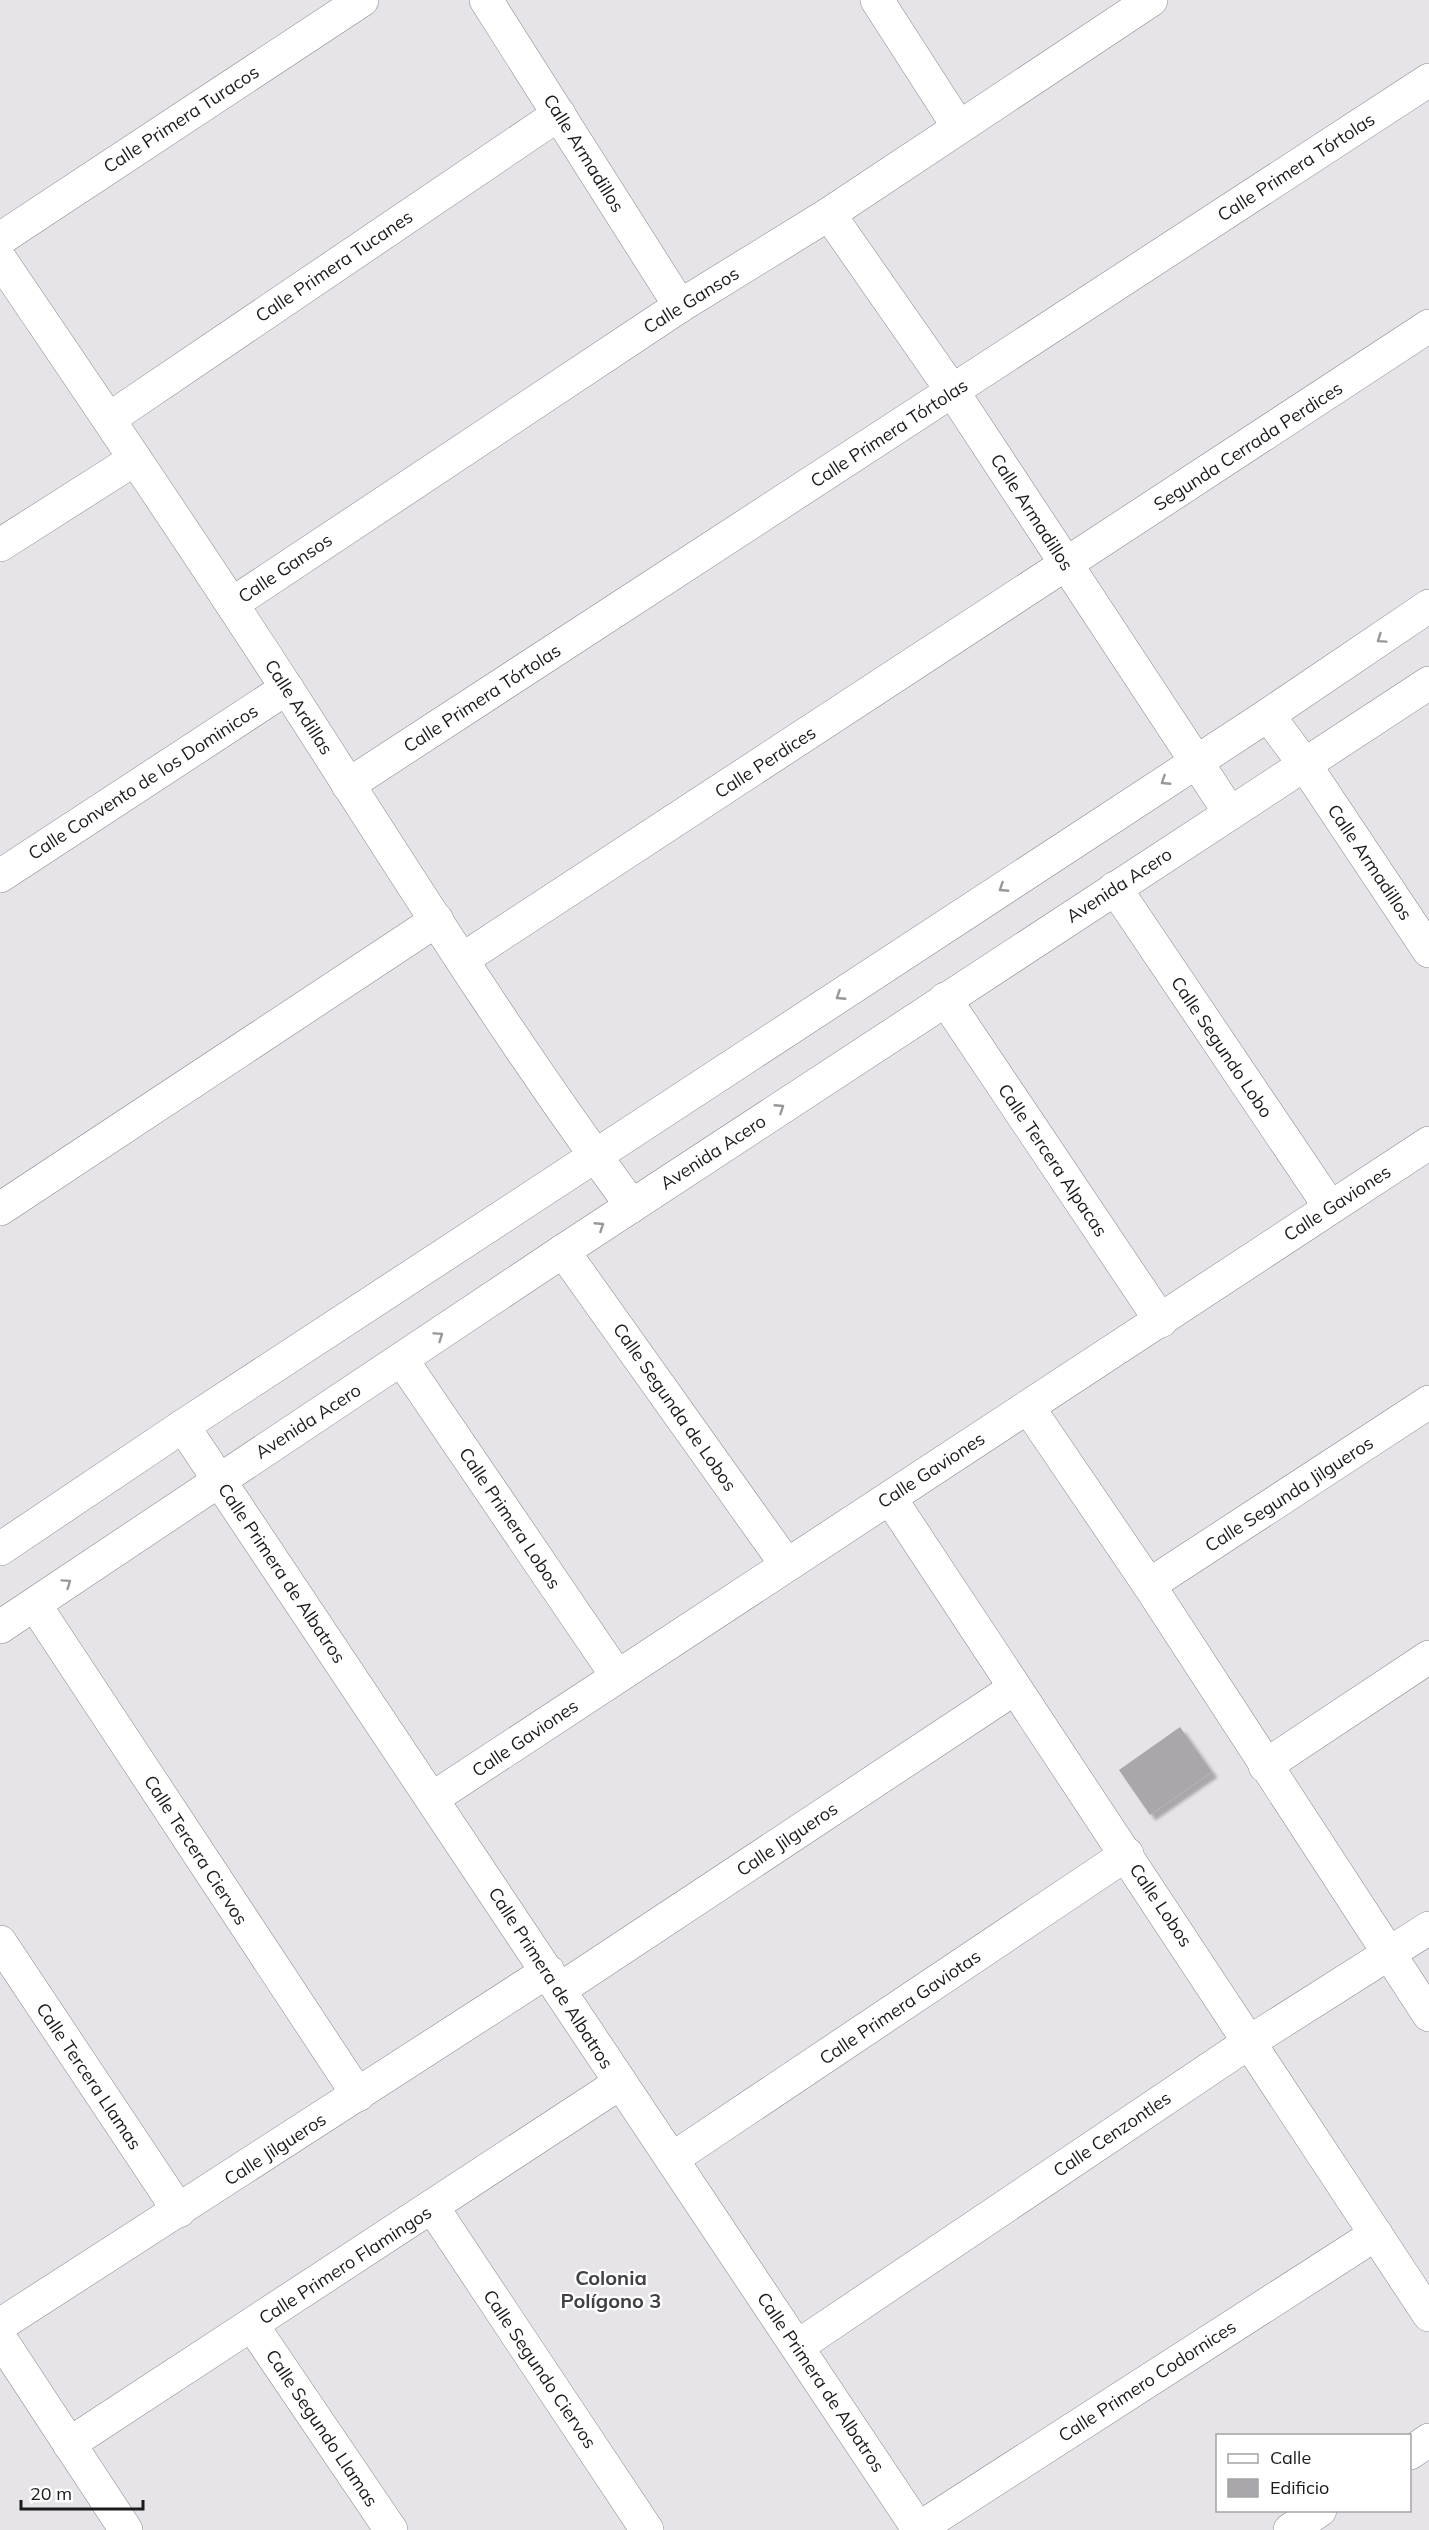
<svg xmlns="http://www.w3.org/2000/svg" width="1429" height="2530" viewBox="0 0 1429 2530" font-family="Mulish,sans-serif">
<defs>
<filter id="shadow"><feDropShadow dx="5.5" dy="5.5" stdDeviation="1.5" flood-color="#0004"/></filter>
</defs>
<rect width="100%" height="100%" fill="#e7e4e9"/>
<!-- building -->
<polygon fill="#aaa7ac" filter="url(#shadow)" points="1180,1727 1212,1772 1150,1815 1119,1770"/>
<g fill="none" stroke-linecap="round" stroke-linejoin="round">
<defs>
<g id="street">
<polyline points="486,0 680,306"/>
<polyline points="877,0 958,126"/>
<polyline points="829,214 953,392 1230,813"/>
<polyline points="0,239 362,0"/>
<path d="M0,259C96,401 193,543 286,687C398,861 509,1040 632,1206"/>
<polyline points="109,419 559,114"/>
<polyline points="0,545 135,459"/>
<polyline points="232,604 680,306 829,214 1151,0"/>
<polyline points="1268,715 1305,765 1429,951"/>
<polyline points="348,785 1429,80"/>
<polyline points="0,876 287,688"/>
<polyline points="1115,888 1330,1207"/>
<polyline points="463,959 1429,326"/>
<polyline points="945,999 1161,1321"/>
<polyline points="0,1209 437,920"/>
<polyline points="563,1251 786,1564"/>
<polyline points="402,1360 617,1676"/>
<polyline points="1028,1407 1149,1585 1429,2015"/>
<polyline points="183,1426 919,2530"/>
<polyline points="890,1498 1429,2315"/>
<polyline points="1149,1585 1429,1402"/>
<polyline points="35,1605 358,2095"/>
<polyline points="1265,1766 1429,1657"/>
<polyline points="433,1798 1429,1143"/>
<polyline points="0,1942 179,2211"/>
<polyline points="559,1990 1015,1688"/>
<polyline points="672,2159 1127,1854"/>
<polyline points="433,2208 647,2530"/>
<polyline points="0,2325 548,1971"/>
<polyline points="252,2325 391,2530"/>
<polyline points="0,2338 126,2530"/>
<polyline points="798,2346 1251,2041 1429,1928"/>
<polyline points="69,2444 620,2083"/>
<polyline points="1410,2453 1429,2440"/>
<polyline points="918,2529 1376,2234"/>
<polyline points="1290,2530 1320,2510"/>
</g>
<g id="secondary">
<polyline points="0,1549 183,1426 1268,715 1429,606"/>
<polyline points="0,1627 563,1251 1429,683"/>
</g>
</defs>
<!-- street casing -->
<use href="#street" stroke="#88868a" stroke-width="34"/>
<!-- secondary casing -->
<use href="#secondary" stroke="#88868a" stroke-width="34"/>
<!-- street -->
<use href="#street" stroke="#fff" stroke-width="33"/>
<!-- secondary -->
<use href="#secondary" stroke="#fff" stroke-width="33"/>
</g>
<!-- one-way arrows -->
<defs><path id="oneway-chevron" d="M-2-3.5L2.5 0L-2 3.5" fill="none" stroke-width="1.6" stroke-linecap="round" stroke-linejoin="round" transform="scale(1.5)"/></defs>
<g stroke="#989899">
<use href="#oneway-chevron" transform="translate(1381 639) rotate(146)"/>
<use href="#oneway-chevron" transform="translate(1165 781) rotate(147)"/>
<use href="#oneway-chevron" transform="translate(1003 888) rotate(147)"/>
<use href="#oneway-chevron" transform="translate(840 996) rotate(147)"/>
<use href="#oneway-chevron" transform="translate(780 1108) rotate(-33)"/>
<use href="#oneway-chevron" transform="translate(600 1226) rotate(-33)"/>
<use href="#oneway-chevron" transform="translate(439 1336) rotate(-34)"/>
<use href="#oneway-chevron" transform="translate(67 1583) rotate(-35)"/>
</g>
<g text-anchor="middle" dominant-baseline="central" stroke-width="4.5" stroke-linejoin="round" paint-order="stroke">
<!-- street labels -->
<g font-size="18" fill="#1b1a1c" stroke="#fff">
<text transform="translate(181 119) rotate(-33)">Calle Primera Turacos</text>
<text transform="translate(584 153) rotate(58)">Calle Armadillos</text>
<text transform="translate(1296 167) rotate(-33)">Calle Primera Tórtolas</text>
<text transform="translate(334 266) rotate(-34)">Calle Primera Tucanes</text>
<text transform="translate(691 300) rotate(-32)">Calle Gansos</text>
<text transform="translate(889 433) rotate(-33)">Calle Primera Tórtolas</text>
<text transform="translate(1248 446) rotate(-33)">Segunda Cerrada Perdices</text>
<text transform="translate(1032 512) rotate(57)">Calle Armadillos</text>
<text transform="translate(285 568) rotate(-34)">Calle Gansos</text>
<text transform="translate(482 698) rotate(-33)">Calle Primera Tórtolas</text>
<text transform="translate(299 707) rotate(57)">Calle Ardillas</text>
<text transform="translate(765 762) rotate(-33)">Calle Perdices</text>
<text transform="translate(143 782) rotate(-33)">Calle Convento de los Dominicos</text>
<text transform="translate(1370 862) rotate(56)">Calle Armadillos</text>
<text transform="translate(1119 885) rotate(-33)">Avenida Acero</text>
<text transform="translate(1222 1047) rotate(56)">Calle Segundo Lobo</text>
<text transform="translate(713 1152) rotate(-33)">Avenida Acero</text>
<text transform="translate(1053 1160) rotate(56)">Calle Tercera Alpacas</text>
<text transform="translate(1337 1203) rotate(-33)">Calle Gaviones</text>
<text transform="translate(675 1407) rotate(55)">Calle Segunda de Lobos</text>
<text transform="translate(308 1421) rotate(-33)">Avenida Acero</text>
<text transform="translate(931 1470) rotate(-33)">Calle Gaviones</text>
<text transform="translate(1289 1494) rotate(-33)">Calle Segunda Jilgueros</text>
<text transform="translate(510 1518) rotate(56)">Calle Primera Lobos</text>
<text transform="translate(282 1573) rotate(56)">Calle Primera de Albatros</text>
<text transform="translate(525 1738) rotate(-34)">Calle Gaviones</text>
<text transform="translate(787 1839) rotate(-34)">Calle Jilgueros</text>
<text transform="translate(196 1850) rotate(57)">Calle Tercera Ciervos</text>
<text transform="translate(1161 1905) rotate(56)">Calle Lobos</text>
<text transform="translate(551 1978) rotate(57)">Calle Primera de Albatros</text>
<text transform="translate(900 2007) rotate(-34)">Calle Primera Gaviotas</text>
<text transform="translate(89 2076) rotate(56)">Calle Tercera Llamas</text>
<text transform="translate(1112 2134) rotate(-34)">Calle Cenzontles</text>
<text transform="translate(275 2149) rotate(-33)">Calle Jilgueros</text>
<text transform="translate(345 2265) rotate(-33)">Calle Primero Flamingos</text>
<text transform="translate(540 2369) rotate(56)">Calle Segundo Ciervos</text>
<text transform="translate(1147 2381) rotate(-33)">Calle Primero Codornices</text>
<text transform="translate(821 2382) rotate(56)">Calle Primera de Albatros</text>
<text transform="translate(322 2428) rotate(56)">Calle Segundo Llamas</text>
</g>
<!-- neighbourhood labels -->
<g font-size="20" font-weight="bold" fill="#424044" stroke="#fff">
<text x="611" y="2277">Colonia<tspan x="611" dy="23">Polígono 3</tspan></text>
</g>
</g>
<!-- legend -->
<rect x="1216" y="2434" width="195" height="78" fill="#ffffff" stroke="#a4a3a4" stroke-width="1.5"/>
<rect x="1228" y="2454" width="30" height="9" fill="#ffffff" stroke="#a4a3a4" stroke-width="1.5"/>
<text x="1270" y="2464" font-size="18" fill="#1b1a1c">Calle</text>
<rect x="1228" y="2479" width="30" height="18" fill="#aaa7ac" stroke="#a4a3a4" stroke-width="1.5"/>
<text x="1270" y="2494" font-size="18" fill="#1b1a1c">Edificio</text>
<!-- scale -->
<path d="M21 2500v9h122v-9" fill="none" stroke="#1b1a1c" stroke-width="3"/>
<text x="30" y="2500" font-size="18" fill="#1b1a1c" stroke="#ffffff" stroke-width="4.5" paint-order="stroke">20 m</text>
</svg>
